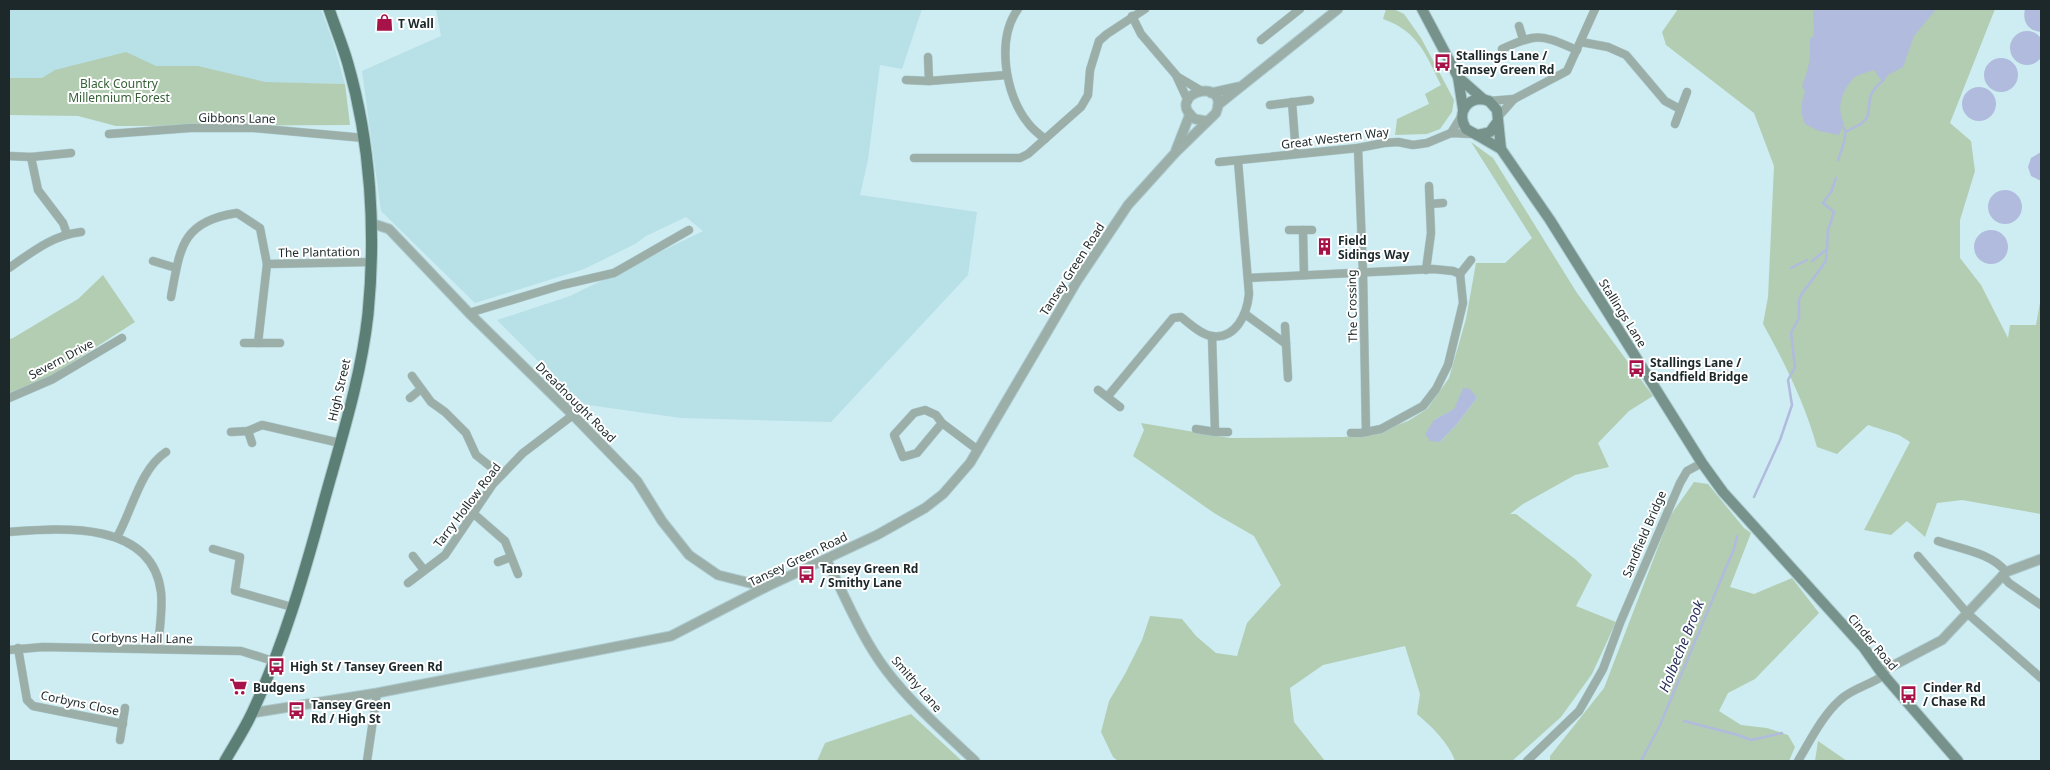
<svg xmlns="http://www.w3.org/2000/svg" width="2050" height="770" viewBox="0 0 2050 770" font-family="'Noto Sans',sans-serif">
<rect width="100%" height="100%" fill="#cdedf2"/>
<!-- built -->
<g fill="#b8e0e7">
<polygon points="9,9 321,9 333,42 345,84 9,78"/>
<polygon points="436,9 922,9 902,69 880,65 868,160 860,195 977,212 968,275 831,422 681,418 581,404 497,320 570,296 703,231 686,217 646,236 635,244 584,269 475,303 381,211 362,71 441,36"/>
</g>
<!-- green -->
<g fill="#b3cdb3" fill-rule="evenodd">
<path d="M1386,9H1394L1404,14L1421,38L1454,100L1452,112L1440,129L1427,134L1395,135L1397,119L1429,104L1425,94L1441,85C1426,55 1418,31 1383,19Z"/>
<path d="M1678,9H1995L1950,123L1971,141L1975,171L1960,220V258L1981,285L2008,338L2010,325H2036L2041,297V514L1962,500L1937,503L1925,537L1907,521L1891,535L1864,530L1910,442L1899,435L1868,425L1837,454L1817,447C1805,404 1785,363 1763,324L1768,297L1774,166L1754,113L1666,45L1662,32Z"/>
<polygon points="126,52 156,66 198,66 265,82 345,84 350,125 116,126 78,116 9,115 9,78 42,78 55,70"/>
<path d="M1471,142L1493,158L1577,293L1653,396L1629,411L1598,443L1609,467L1575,475L1523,504L1510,514H1516L1575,559L1592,575L1576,606L1616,622L1592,674L1561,717L1512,761H1455C1449,743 1432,727 1417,714L1420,694L1405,646L1323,665L1290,688L1294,722L1325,761H1118L1113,757L1101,732L1109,701L1125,674L1142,640L1150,616L1182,619L1196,636L1216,653L1237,656L1247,623L1281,585L1254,536L1214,513L1133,456L1144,430L1141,423L1230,438L1344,437L1375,433L1408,421L1427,409L1449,378L1466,319L1476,263H1505L1532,238ZM1463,389L1477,398L1457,424L1440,442L1434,420L1455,409Z"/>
<polygon points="103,275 135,322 51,376 9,393 9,339 13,338 78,299"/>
<polygon points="1694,482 1708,484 1744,528 1751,533 1730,587 1754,594 1792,578 1819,613 1755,679 1728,693 1719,711 1741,725 1767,728 1788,735 1795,747 1789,761 1550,761 1550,756 1604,688 1670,516"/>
<polygon points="911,714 962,761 817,761 825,743"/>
<polygon points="1818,741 1847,761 1815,761"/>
</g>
<!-- water -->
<g fill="#b1bbdd">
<path d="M1813,9H1936L1914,36L1903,67L1888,75L1883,83L1874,70C1868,72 1860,74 1855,77C1842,89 1836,108 1844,123L1839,135L1819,131L1805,124C1800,112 1801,103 1805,91L1802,86C1810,65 1810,61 1810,39L1814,35Z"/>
<path d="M2025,9H2041V32C2028,31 2022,21 2025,9Z"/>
<circle cx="2027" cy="48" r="17"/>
<circle cx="2001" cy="75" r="17"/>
<circle cx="1979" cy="104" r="17"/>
<polygon points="2041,152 2041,181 2031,176 2028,167 2031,158"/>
<circle cx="2005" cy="207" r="17"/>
<circle cx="1991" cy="247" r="17"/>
<polygon points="1463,388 1470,389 1477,398 1457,424 1440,442 1430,441 1425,434 1434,420 1454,409"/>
</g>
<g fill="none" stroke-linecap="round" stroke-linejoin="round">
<!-- stream -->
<g stroke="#b1bbdd" stroke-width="2.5">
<path d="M1845,132L1861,124L1867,118C1872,100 1865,97 1881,82"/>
<path d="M1838,160C1841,150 1848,137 1844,127"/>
<polyline points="1812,261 1827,249"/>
<polyline points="1791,268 1807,260"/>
<polyline points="1754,497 1780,440 1792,405 1788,380 1795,367 1791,333 1799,318 1799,299 1801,295 1826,261 1828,230 1834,212 1823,203 1831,192 1836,178"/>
<polyline points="1684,721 1738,735 1751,740 1782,733"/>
<polyline points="1641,761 1660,725 1722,577 1734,549 1737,536"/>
</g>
<defs>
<g id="minor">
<path d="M1018,9C996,39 1005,95 1028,123C1032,129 1039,134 1045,139"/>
<polyline points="1132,16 1141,34 1176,75 1188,101"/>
<polyline points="1519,26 1523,39"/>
<polyline points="1261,40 1300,9"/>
<polyline points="1581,42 1608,47 1626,55 1665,101 1680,109"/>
<path d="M1502,49C1539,32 1541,35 1577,50"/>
<polyline points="928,57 929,81"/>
<polyline points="1178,77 1200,90"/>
<polyline points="906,80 929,81 1007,75"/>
<polyline points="1489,101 1514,99"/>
<polyline points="1292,102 1296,154"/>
<polyline points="1270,105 1310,100"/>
<polyline points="1498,117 1514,99 1567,71 1595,9"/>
<polyline points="1675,124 1687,92"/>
<polyline points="1451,133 1461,117"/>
<polyline points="109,134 190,128 253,128 364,138"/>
<polyline points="1358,148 1363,272 1366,432"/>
<polyline points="9,156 31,157 71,153"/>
<polyline points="31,157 38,190 63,223 67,234"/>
<polyline points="914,158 1020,158 1028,154 1081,107 1088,95 1090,70 1099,41 1107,34 1145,9"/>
<polyline points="1219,162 1358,148 1384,143 1398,142 1413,145 1427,143 1451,133 1472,134"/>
<polyline points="1430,204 1443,203"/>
<polyline points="1289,230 1312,230"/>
<polyline points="1303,230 1304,275"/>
<polyline points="153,261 176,268"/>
<polyline points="267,264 371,262"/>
<path d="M9,268C32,252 53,235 81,232"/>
<polyline points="1426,270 1431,233 1429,186"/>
<polyline points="1460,274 1471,260"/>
<polyline points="1248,278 1433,269 1453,271 1460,274"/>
<path d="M171,297C180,249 181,221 237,213L260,228L267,264L258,343"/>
<polyline points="469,313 562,285 614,273 689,230"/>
<polyline points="1245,314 1286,344"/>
<polyline points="1285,326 1288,378"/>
<polyline points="1212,336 1215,432"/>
<polyline points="244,343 280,343"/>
<polyline points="412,376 431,402 445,412 466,433 476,455 501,475"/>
<polyline points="1098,390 1120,407"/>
<path d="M1108,396L1173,318L1181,317C1189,323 1200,334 1211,336C1236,340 1247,314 1249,294L1238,161"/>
<polyline points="9,398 53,379 122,338"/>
<polyline points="410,398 421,389"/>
<polyline points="942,423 917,453 903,457 894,435 914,413 925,410 936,415 942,423 978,450"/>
<polyline points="1196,429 1215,432 1228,432"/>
<polyline points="248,431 252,443"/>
<polyline points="231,432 248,431 262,425 340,443"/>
<polyline points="1351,433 1361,433 1381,429 1423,406 1436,389 1448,365 1463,303 1460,274"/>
<polyline points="474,514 505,541 518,574"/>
<path d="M9,532C61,528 152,520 161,592C163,610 159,631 158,649"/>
<path d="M117,537C132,511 140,469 166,452"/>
<path d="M1938,541C1960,549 1992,553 2006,572"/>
<polyline points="213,549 240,557 235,591 292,607"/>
<polyline points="413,556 424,570"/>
<polyline points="1918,556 1967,613 2041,678"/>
<polyline points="498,562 511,557"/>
<polyline points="2002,575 2009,583 2041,605"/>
<polyline points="408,583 445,555 493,484 523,453 573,415"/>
<polyline points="18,648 27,700 33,706 123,724"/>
<polyline points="9,650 43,647 241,651 273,661"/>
<polyline points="120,740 125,708"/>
<polyline points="367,761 377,693"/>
<polyline points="1527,761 1579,711 1603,669 1620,623 1680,483 1687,471 1702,463"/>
<path d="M1798,761C1810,741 1822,716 1840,700C1852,688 1871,685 1884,675"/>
</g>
<g id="tertiary">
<polyline points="1211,93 1238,87"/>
<polyline points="1218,105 1338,9"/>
<polyline points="1176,150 1190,114"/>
<polyline points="371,223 389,229 469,313 573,415 637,481 662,521 689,555 718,575 766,587"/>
<path d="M826,559C845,596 861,637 886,670C911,703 945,733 975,761"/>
<polyline points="1881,672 1942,640 2006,572 2041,559"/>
<path d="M252,713L377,693L671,636L766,587L877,535L925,508L943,494L970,463L1077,281L1128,205L1175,153L1216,113C1231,74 1162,94 1195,119L1206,121"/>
</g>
<g id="secondary">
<polyline points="1422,9 1458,77 1463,109"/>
<polyline points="1458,77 1483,99"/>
<path d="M1498,121L1490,132L1477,135L1466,129C1455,111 1470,94 1489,101L1497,110L1501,149"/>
<polyline points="1477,135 1501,149 1550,220 1702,463 1723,492 1864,648 1881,672 1958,761"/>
</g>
<path id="primary" d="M225,761C234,745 244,730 252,713C283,647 304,575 323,505C340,443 361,379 368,314C376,232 371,144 348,64C343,46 335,27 329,9"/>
</defs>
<!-- minor casing -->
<use href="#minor" stroke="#adcace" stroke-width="9"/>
<!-- tertiary casing -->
<use href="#tertiary" stroke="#adcace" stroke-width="11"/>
<!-- secondary casing -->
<use href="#secondary" stroke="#adcace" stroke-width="12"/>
<!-- primary casing -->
<use href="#primary" stroke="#adcace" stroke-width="13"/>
<!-- minor -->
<use href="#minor" stroke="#9baea8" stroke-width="8"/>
<!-- tertiary -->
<use href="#tertiary" stroke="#9baea8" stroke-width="9"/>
<!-- secondary -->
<use href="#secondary" stroke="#76928b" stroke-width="10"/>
<!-- primary -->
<use href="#primary" stroke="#5b7f75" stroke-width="11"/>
</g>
<!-- icons -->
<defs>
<symbol id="shop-bare" viewBox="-9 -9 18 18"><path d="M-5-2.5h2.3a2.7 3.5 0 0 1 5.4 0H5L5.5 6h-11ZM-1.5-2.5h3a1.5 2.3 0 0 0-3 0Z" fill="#a71248" stroke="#fff" stroke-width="2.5" paint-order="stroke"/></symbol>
<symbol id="bus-bare" viewBox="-9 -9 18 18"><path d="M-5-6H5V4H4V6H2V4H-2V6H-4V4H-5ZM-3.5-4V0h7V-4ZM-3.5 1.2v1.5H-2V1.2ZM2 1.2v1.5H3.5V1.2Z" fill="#a71248" stroke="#fff" stroke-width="2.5" paint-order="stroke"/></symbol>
<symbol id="building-bare" viewBox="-9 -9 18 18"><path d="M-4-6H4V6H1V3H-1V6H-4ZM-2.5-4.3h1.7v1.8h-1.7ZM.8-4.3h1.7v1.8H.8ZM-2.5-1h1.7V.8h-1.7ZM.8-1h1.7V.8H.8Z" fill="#a71248" stroke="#fff" stroke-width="2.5" paint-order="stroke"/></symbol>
<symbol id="supermarket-bare" viewBox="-9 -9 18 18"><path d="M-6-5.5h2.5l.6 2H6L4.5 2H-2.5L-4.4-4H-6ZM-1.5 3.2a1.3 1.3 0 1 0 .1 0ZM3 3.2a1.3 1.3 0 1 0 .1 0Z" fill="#a71248" stroke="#fff" stroke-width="2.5" paint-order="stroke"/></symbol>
</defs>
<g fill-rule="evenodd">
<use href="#shop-bare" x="372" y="10" width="25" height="25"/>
<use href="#bus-bare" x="1430" y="50" width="25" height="25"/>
<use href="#building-bare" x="1312" y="234" width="25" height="25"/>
<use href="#bus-bare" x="1624" y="356" width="25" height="25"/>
<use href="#bus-bare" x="794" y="562" width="25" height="25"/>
<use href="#bus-bare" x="264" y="654" width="25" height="25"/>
<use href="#supermarket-bare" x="226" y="674" width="25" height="25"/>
<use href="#bus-bare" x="1896" y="682" width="25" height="25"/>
<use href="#bus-bare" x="284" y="698" width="25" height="25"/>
</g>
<g text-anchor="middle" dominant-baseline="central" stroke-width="4" stroke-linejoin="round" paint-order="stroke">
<!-- poi labels -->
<g font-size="12" font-weight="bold" fill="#1c282a" stroke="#fff" text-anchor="start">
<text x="398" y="23">T Wall</text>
<text x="1456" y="55">Stallings Lane /<tspan x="1456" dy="14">Tansey Green Rd</tspan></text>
<text x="1338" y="240">Field<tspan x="1338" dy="14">Sidings Way</tspan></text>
<text x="1650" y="362">Stallings Lane /<tspan x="1650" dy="14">Sandfield Bridge</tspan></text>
<text x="820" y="568">Tansey Green Rd<tspan x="820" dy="14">/ Smithy Lane</tspan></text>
<text x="290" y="666">High St / Tansey Green Rd</text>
<text x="253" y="687">Budgens</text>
<text x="1923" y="687">Cinder Rd<tspan x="1923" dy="14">/ Chase Rd</tspan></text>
<text x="311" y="704">Tansey Green<tspan x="311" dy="14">Rd / High St</tspan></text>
</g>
<!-- park labels -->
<g font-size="12" fill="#366037" stroke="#fff">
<text x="119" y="83">Black Country<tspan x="119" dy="14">Millennium Forest</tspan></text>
</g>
<!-- street labels -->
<g font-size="12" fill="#1c282a" stroke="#fff">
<text transform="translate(237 118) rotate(1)">Gibbons Lane</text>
<text transform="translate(1335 138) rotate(-7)">Great Western Way</text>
<text transform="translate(319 252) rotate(-1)">The Plantation</text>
<text transform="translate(1072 269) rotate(-57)">Tansey Green Road</text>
<text transform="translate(1352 306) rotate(-91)">The Crossing</text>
<text transform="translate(1623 313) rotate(58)">Stallings Lane</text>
<text transform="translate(61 359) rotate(-28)">Severn Drive</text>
<text transform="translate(339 390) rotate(-77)">High Street</text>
<text transform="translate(576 402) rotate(45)">Dreadnought Road</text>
<text transform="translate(467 505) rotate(-53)">Tarry Hollow Road</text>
<text transform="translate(1644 534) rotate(-67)">Sandfield Bridge</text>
<text transform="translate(798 559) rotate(-26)">Tansey Green Road</text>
<text transform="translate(142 638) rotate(1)">Corbyns Hall Lane</text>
<text transform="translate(1873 642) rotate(50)">Cinder Road</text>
<text transform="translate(917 684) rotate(49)">Smithy Lane</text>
<text transform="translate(80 703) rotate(12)">Corbyns Close</text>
</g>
<!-- water labels -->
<g font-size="14" font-style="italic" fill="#262f5b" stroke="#fff">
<text transform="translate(1681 646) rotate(-68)">Holbeche Brook</text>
</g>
</g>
<!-- border -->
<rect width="2050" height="770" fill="none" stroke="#1c282a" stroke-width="20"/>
</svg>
